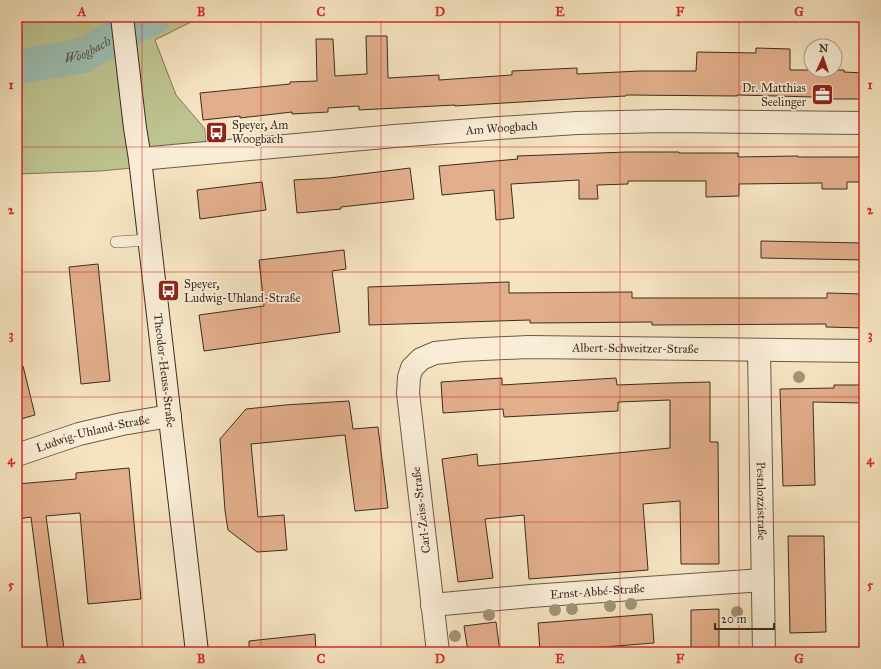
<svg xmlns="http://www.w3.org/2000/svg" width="881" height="669" viewBox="0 0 881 669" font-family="'IM FELL Great Primer',serif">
<rect width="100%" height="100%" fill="#f6e4c1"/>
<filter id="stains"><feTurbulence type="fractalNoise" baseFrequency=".005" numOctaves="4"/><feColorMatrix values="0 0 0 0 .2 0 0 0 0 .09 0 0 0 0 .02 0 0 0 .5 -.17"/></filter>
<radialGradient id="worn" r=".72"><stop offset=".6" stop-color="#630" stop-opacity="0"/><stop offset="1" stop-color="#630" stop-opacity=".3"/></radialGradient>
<!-- green -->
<polygon fill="#bec491" stroke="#7e7859" points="17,17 201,17 155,40 176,95 205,129 207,161 100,171 17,174"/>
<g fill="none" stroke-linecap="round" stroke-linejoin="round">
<!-- river -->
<path stroke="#9dbfb3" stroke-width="35" id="s1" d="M17,67L81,56L153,17"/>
</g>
<!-- building -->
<g fill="#e2af8c" stroke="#3d2c21">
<polygon points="366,36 387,36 388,78 439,75 439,80 512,75 512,71 577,68 577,74 640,71 696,71 697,52 756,53 756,48 790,49 790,70 844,70 844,72 864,73 864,99 814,99 814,97 737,95 737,96 626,95 626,96 587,98 455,106 455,105 359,110 359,106 328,108 328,112 292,114 292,112 240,118 240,116 203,120 200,93 290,84 290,82 317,81 316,39 333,39 335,76 367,74"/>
<polygon points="627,152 679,152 679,153 738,153 738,157 798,156 798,157 864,157 864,182 847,182 847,189 822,189 822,183 739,184 739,196 706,197 706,181 628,181 628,184 597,185 598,199 579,199 579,180 511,184 514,218 496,220 494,190 442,195 439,166 518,159 517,156"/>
<polygon points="410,168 414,199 341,207 341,209 297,213 294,180 329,178"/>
<polygon points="262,182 266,210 200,219 197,190"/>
<polygon points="761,241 864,243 864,260 761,258"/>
<polygon points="344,250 346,269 332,271 340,332 204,351 199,315 264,306 259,260"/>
<polygon points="98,264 110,381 81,384 69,267"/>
<polygon points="509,282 509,293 632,292 632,298 827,298 827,293 864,294 864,328 826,327 826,324 652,325 652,322 530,323 530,320 369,325 368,287"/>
<polygon points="23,366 35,415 17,420 17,367"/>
<polygon points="502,378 502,385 616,378 617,385 670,383 710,382 710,442 718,442 719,564 681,564 680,501 643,504 648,570 529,579 524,515 485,519 493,578 458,582 442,459 477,454 478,466 670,448 670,400 618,402 618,411 504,417 503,409 443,413 441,382"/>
<polygon points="834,385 864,385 864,403 813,402 815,485 783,486 780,389 834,388"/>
<polygon points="349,401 353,429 378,427 388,508 355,511 345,435 251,444 258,517 284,515 287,550 257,552 228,530 225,511 220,439 246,409 285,405"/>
<polygon points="129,468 141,599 88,604 80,513 46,516 64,649 48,651 31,517 17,519 17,484 76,479 76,473"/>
<polygon points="788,536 824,536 826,632 790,633"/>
<polygon points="719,609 719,652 691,652 691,610"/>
<polygon points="652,614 654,643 540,652 538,623"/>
<polygon points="496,622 500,652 468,652 464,626"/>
<polygon points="315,634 316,652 249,652 249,641"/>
</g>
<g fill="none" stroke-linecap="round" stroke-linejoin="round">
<defs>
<polyline id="service" points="116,242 149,240"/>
<g id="minor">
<path id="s2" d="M140,159L395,136L499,128L577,123L666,121L864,123"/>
<path id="s3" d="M759,350L764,652"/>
<path id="s4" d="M17,455L79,434L122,424L170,416"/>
<path id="s5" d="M432,605L531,596L763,580"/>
<path id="s6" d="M438,652L408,393L409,377L412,368L421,359L435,353L463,350L528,347L864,351"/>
</g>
<g id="secondary">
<path id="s7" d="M122,17L135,128L140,159L197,652"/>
</g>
</defs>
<!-- service casing -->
<use href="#service" stroke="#6b5a49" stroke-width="12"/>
<!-- minor casing -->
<use href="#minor" stroke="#6b5a49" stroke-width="24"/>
<!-- secondary casing -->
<use href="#secondary" stroke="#3d2c21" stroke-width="24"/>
<!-- service -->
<use href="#service" stroke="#f9edd7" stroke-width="11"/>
<!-- minor -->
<use href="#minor" stroke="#f9edd7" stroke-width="22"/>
<!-- secondary -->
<use href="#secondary" stroke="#f9edd7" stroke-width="22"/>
</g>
<!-- trees -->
<g fill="#a29478">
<circle cx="799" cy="377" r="6"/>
<circle cx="631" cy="604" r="6"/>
<circle cx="610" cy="606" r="6"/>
<circle cx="572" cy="609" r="6"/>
<circle cx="555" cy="610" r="6"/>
<circle cx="737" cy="612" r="6"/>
<circle cx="489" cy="615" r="6"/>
<circle cx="455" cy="636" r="6"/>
</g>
<!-- grid -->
<path fill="none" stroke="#d62828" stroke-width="1" stroke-opacity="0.55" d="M142,17V652M261,17V652M381,17V652M500,17V652M620,17V652M739,17V652M17,147H864M17,272H864M17,397H864M17,522H864"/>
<!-- icons -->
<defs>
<symbol id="office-square" viewBox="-11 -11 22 22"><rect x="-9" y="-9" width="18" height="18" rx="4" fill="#8f2418" stroke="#f9edd7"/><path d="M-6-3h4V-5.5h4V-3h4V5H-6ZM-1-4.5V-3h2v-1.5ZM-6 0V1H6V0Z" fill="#fff"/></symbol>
<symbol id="bus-square" viewBox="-11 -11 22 22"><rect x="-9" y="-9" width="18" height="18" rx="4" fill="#8f2418" stroke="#f9edd7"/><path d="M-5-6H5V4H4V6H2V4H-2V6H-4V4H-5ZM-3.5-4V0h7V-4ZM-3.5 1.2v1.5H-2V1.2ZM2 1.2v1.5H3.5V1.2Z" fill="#fff"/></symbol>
</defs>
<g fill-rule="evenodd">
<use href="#office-square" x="810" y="82" width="25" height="25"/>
<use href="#bus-square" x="204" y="120" width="25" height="25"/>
<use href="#bus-square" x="156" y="278" width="25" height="25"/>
</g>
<g text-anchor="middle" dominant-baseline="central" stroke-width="3.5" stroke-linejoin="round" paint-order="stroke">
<!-- poi labels -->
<g font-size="12" fill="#3d2c21" stroke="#f9edd7" text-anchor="start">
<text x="806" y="88" text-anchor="end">Dr. Matthias<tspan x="806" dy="14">Seelinger</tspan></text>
<text x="232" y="125">Speyer, Am<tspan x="232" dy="14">Woogbach</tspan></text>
<text x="184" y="284">Speyer,<tspan x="184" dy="14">Ludwig-Uhland-Straße</tspan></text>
</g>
<!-- street labels -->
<g font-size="12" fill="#3d2c21" stroke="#f9edd7">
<text stroke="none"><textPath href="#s2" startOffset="363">Am Woogbach</textPath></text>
<text stroke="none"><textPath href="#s6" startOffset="515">Albert-Schweitzer-Straße</textPath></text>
<text stroke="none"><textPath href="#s7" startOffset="356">Theodor-Heuss-Straße</textPath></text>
<text stroke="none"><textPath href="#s4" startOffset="79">Ludwig-Uhland-Straße</textPath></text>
<text stroke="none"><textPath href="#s3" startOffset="151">Pestalozzistraße</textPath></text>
<text transform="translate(421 510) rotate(-97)">Carl-Zeiss-Straße</text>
<text stroke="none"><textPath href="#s5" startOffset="166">Ernst-Abbé-Straße</textPath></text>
</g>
<!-- water labels -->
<g font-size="13" font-style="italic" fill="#555146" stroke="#f9edd7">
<text stroke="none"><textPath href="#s1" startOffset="73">Woogbach</textPath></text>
</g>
</g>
<!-- margin -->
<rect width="881" height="669" fill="none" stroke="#f6e4c1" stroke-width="44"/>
<!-- north arrow -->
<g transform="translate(823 58) rotate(3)"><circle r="19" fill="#f9edd7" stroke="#aea08e"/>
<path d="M0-3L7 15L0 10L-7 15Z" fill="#8f2418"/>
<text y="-6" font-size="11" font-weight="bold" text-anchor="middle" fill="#3d2c21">N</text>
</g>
<!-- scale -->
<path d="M715 623v6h59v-6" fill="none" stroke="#3d2c21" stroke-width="2"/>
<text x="721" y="623" font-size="12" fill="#3d2c21" stroke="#f9edd7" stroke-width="3" paint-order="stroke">20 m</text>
<rect x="22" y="22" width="837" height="625" fill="none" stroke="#d62828" stroke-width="1.5"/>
<g font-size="13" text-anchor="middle" font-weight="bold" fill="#d62828">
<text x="82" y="16">A</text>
<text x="201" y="16">B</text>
<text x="321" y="16">C</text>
<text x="440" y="16">D</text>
<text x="560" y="16">E</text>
<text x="680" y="16">F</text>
<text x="799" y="16">G</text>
<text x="11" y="89">1</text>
<text x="870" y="89">1</text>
<text x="11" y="214">2</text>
<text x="870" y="214">2</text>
<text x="11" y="339">3</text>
<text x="870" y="339">3</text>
<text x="11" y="464">4</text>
<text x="870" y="464">4</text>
<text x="11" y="589">5</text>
<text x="870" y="589">5</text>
<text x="82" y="663">A</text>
<text x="201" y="663">B</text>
<text x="321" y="663">C</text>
<text x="440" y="663">D</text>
<text x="560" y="663">E</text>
<text x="680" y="663">F</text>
<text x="799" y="663">G</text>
</g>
<rect width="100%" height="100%" filter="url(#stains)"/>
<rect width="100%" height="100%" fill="url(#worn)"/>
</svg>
